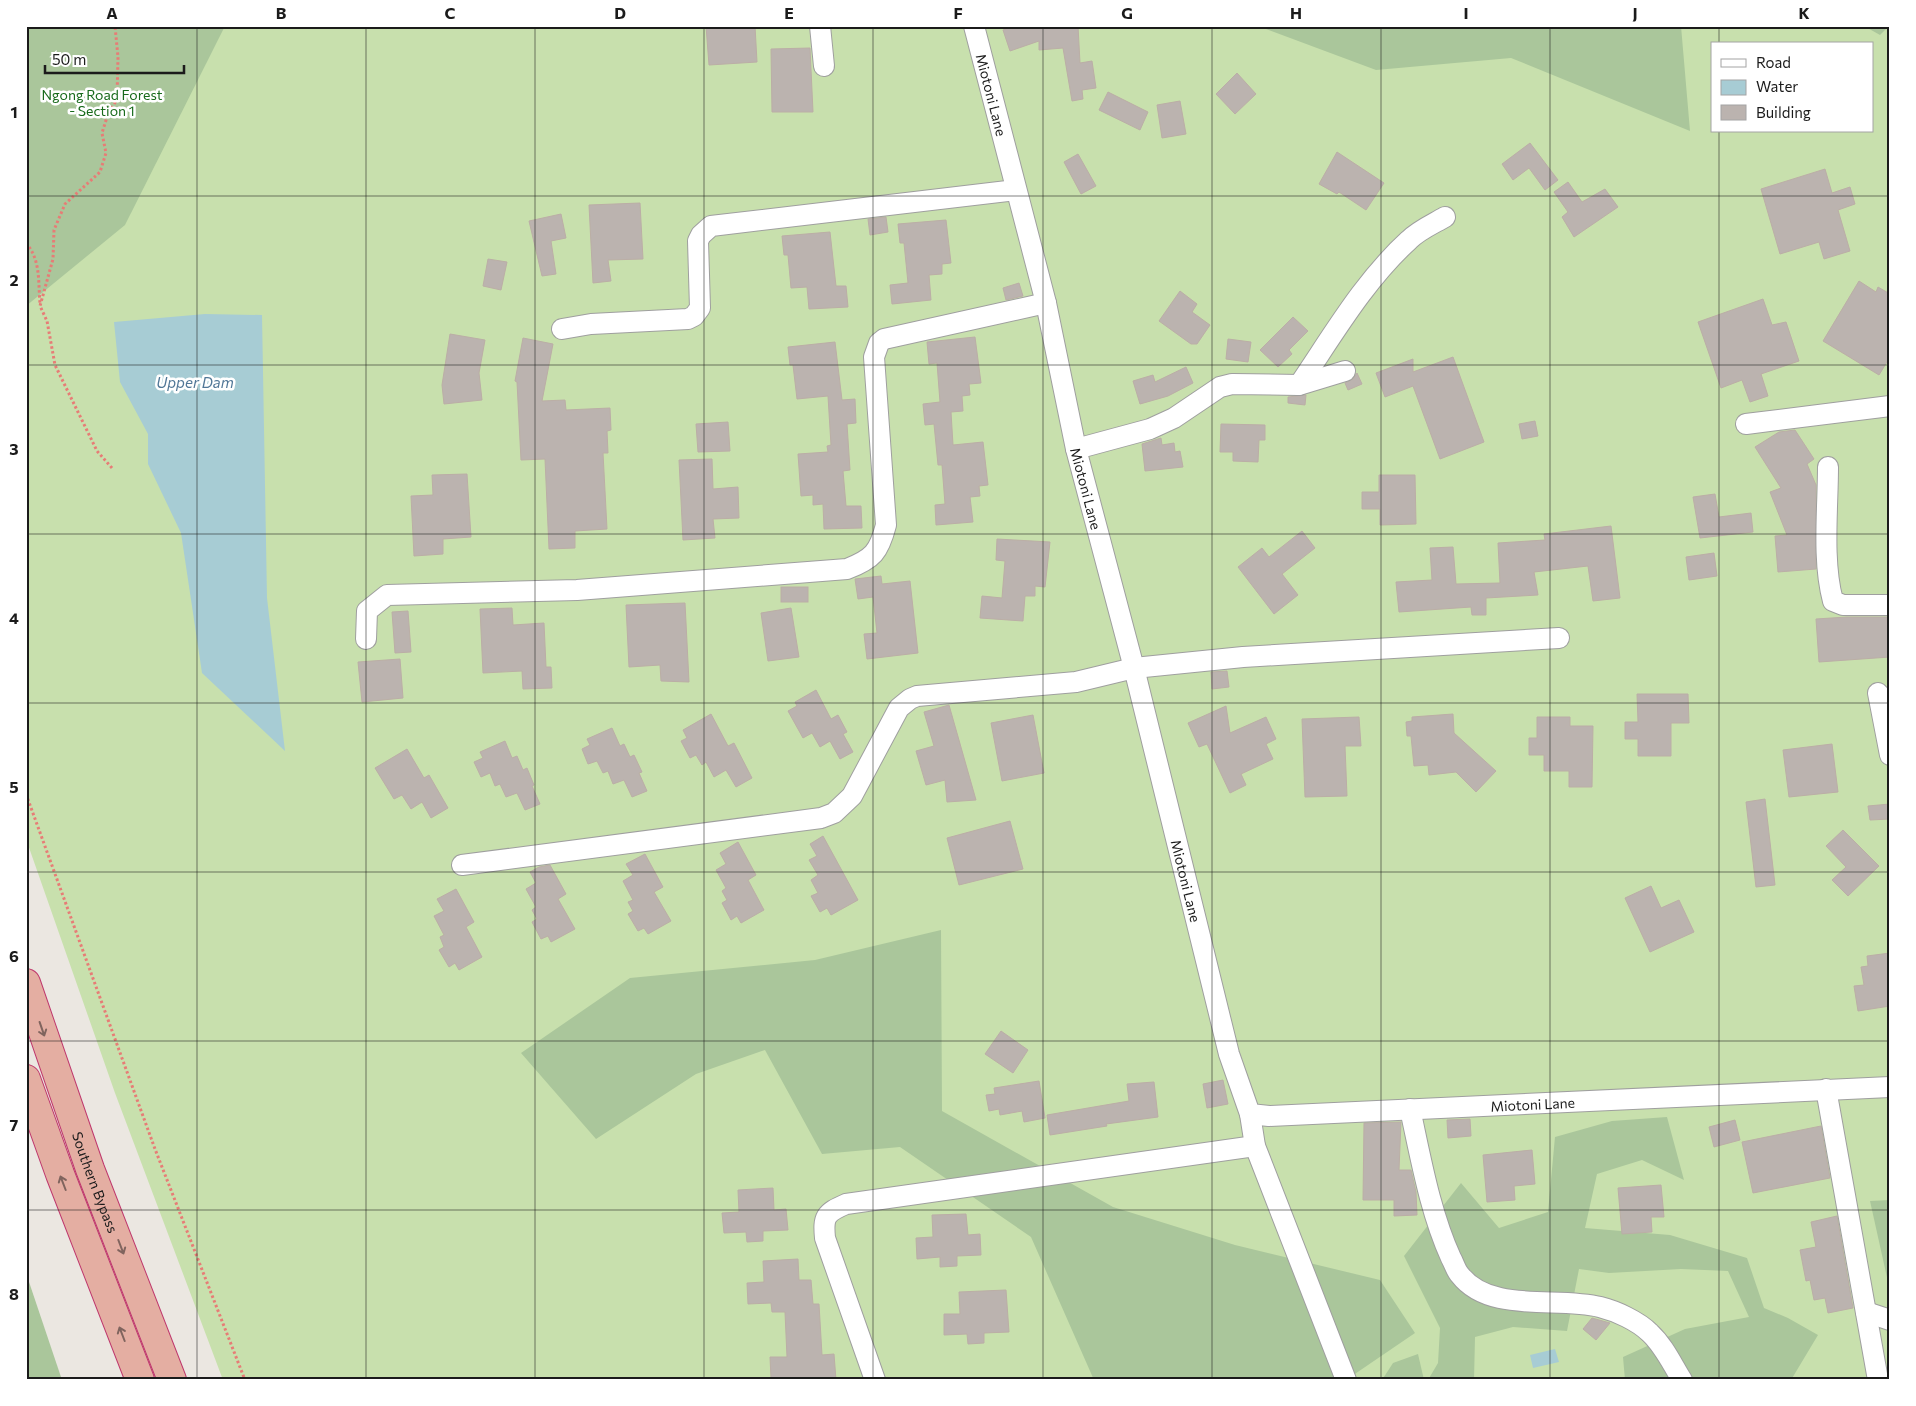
<svg xmlns="http://www.w3.org/2000/svg" width="1916" height="1406" viewBox="0 0 1916 1406" font-family="Commissioner,sans-serif">
<rect width="100%" height="100%" fill="#ebe7e1"/>
<!-- grass -->
<path fill="#c8e0ad" fill-rule="evenodd" d="M26,26H1890V1380H223L115,1093L26,839ZM1712,44H1872V131H1712Z"/>
<!-- forest -->
<g fill="#aac69b">
<polygon points="26,26 225,26 125,225 26,306"/>
<polygon points="1258,26 1681,26 1690,131 1511,58 1376,70"/>
<polygon points="1864,26 1889,26 1880,35"/>
<polygon points="941,930 942,1111 1113,1207 1235,1245 1380,1280 1415,1333 1346,1380 1094,1380 1031,1237 900,1147 822,1154 765,1050 696,1074 596,1139 521,1053 630,978 815,960"/>
<polygon points="1667,1117 1684,1180 1642,1160 1597,1174 1585,1228 1670,1235 1747,1258 1764,1308 1788,1318 1818,1335 1791,1380 1625,1380 1623,1357 1685,1329 1749,1317 1728,1271 1681,1269 1609,1273 1579,1269 1567,1331 1513,1327 1475,1337 1474,1380 1428,1380 1438,1363 1440,1328 1404,1256 1461,1183 1499,1228 1548,1212 1555,1137 1612,1121"/>
<polygon points="1890,1200 1890,1291 1870,1201"/>
<polygon points="26,1273 62,1380 26,1380"/>
<polygon points="1418,1354 1424,1380 1382,1380 1393,1363"/>
</g>
<!-- water -->
<g fill="#a7ccd4">
<polygon points="205,314 262,315 267,598 285,751 202,673 181,533 148,464 148,434 120,382 114,322"/>
<polygon points="1555,1349 1559,1362 1533,1368 1530,1355"/>
</g>
<!-- building -->
<g fill="#bbb3af" stroke="#bbaea6">
<polygon points="706,26 755,26 757,62 709,65"/>
<polygon points="1013,26 1078,26 1080,63 1092,61 1096,88 1082,90 1083,99 1072,101 1063,48 1039,50 1039,41 1010,51 1003,30"/>
<polygon points="810,48 813,112 772,112 771,49"/>
<polygon points="1237,73 1256,94 1235,114 1216,94"/>
<polygon points="1108,92 1148,112 1140,130 1099,110"/>
<polygon points="1180,101 1186,134 1162,138 1157,105"/>
<polygon points="1530,143 1558,180 1545,190 1529,168 1513,180 1502,164"/>
<polygon points="1337,152 1384,183 1366,210 1339,192 1337,194 1319,184"/>
<polygon points="1078,154 1096,186 1081,194 1064,162"/>
<polygon points="1825,169 1832,193 1850,187 1855,204 1838,210 1850,251 1824,259 1819,242 1780,254 1761,189"/>
<polygon points="1568,182 1582,202 1605,189 1618,207 1574,237 1562,217 1568,212 1554,192"/>
<polygon points="640,203 643,259 608,260 611,281 593,283 589,205"/>
<polygon points="561,214 566,238 551,241 556,274 542,276 529,221"/>
<polygon points="886,217 888,232 870,235 868,219"/>
<polygon points="946,220 951,263 942,264 942,274 929,275 931,300 892,304 890,285 908,283 904,243 900,243 898,224"/>
<polygon points="830,232 836,286 846,286 848,307 809,309 807,287 791,288 788,255 784,255 782,236"/>
<polygon points="488,259 507,262 501,290 483,286"/>
<polygon points="1859,281 1876,292 1878,287 1890,294 1890,357 1879,375 1823,341"/>
<polygon points="1019,283 1023,296 1006,300 1003,288"/>
<polygon points="1180,291 1197,304 1192,312 1210,325 1197,344 1191,344 1159,321"/>
<polygon points="1763,299 1772,325 1786,322 1799,361 1761,374 1768,396 1750,402 1742,380 1721,388 1698,322"/>
<polygon points="1293,317 1308,331 1289,350 1292,354 1278,367 1260,350"/>
<polygon points="450,334 485,340 479,373 482,400 444,404 442,385"/>
<polygon points="975,337 981,383 969,384 970,395 962,396 963,411 951,412 953,445 983,442 988,485 979,486 980,496 970,497 973,522 936,525 935,505 945,504 942,465 938,465 934,424 925,425 923,404 940,402 937,363 929,364 927,342"/>
<polygon points="523,338 553,344 542,401 565,400 566,410 610,408 611,430 607,431 608,453 603,453 607,529 575,531 575,548 549,549 545,459 521,460 517,382 515,381"/>
<polygon points="1228,339 1251,342 1248,362 1226,359"/>
<polygon points="835,342 842,400 855,399 856,423 847,424 850,470 843,471 846,506 861,506 862,528 824,529 823,504 813,505 813,495 801,496 798,454 828,452 827,446 831,445 828,396 797,399 793,365 790,365 788,347"/>
<polygon points="1453,357 1484,442 1440,459 1413,386 1385,397 1376,373 1413,359 1413,372"/>
<polygon points="1186,367 1193,383 1168,396 1140,404 1133,381 1153,375 1155,382"/>
<polygon points="1357,373 1362,384 1348,390 1345,383 1353,379"/>
<polygon points="1306,395 1305,405 1288,403 1288,397"/>
<polygon points="1535,421 1538,436 1522,439 1519,424"/>
<polygon points="728,422 730,451 698,452 696,424"/>
<polygon points="1221,424 1265,425 1265,440 1259,440 1258,462 1233,461 1233,452 1220,452"/>
<polygon points="1795,430 1814,459 1807,464 1816,485 1816,569 1778,572 1775,536 1787,535 1770,492 1781,488 1755,447 1779,432"/>
<polygon points="1161,438 1162,445 1174,443 1175,452 1180,451 1183,467 1145,471 1142,444"/>
<polygon points="712,459 713,489 738,487 739,518 713,519 715,538 683,540 679,460"/>
<polygon points="467,474 471,537 443,539 443,554 414,556 411,496 433,495 432,475"/>
<polygon points="1379,475 1415,475 1416,524 1380,525 1380,509 1362,509 1362,492 1379,492"/>
<polygon points="1715,494 1719,517 1751,513 1753,532 1700,538 1693,497"/>
<polygon points="1611,526 1620,598 1593,601 1588,566 1534,572 1538,595 1486,598 1486,615 1472,615 1471,607 1399,612 1396,582 1432,580 1430,548 1453,547 1456,584 1500,583 1498,543 1545,540 1544,534"/>
<polygon points="1302,531 1315,548 1282,574 1298,595 1274,614 1238,567 1262,548 1269,557"/>
<polygon points="997,539 1050,542 1045,587 1035,586 1035,596 1025,596 1023,621 980,618 982,596 1002,598 1005,561 996,560"/>
<polygon points="1714,553 1717,576 1689,580 1686,557"/>
<polygon points="881,576 882,584 910,581 918,653 867,659 864,634 877,633 873,597 858,599 855,579"/>
<rect x="781" y="587" width="27" height="15"/>
<polygon points="685,603 689,682 661,681 660,665 629,667 626,605"/>
<polygon points="512,608 513,625 544,623 546,667 551,667 552,688 523,689 522,671 483,673 480,609"/>
<polygon points="791,608 799,657 768,661 761,613"/>
<polygon points="408,611 411,652 395,653 392,612"/>
<polygon points="1847,617 1887,617 1890,657 1819,662 1816,619"/>
<polygon points="400,659 403,698 362,702 358,662"/>
<polygon points="1227,671 1229,687 1212,689 1211,672"/>
<polygon points="816,690 831,719 838,715 847,732 843,734 853,752 840,759 830,741 820,747 812,733 803,738 788,711 797,706 795,702"/>
<polygon points="1637,694 1688,694 1689,723 1671,723 1671,756 1638,756 1638,739 1625,739 1625,722 1638,722"/>
<polygon points="949,705 976,800 947,802 945,780 926,785 916,751 934,746 924,712"/>
<polygon points="1226,706 1230,733 1266,717 1276,739 1266,744 1273,759 1241,774 1246,785 1230,793 1207,744 1199,747 1188,723"/>
<polygon points="711,714 728,746 734,743 752,778 736,787 726,770 714,777 706,762 702,765 696,755 690,758 681,741 687,738 683,730"/>
<polygon points="1453,714 1454,733 1496,771 1476,792 1456,772 1429,775 1428,765 1414,766 1411,736 1407,736 1406,722 1412,721 1412,717"/>
<polygon points="1033,715 1044,773 1002,781 991,723"/>
<polygon points="1359,717 1361,746 1345,746 1347,796 1305,797 1302,719"/>
<polygon points="1537,717 1570,717 1570,726 1593,726 1592,787 1569,787 1569,771 1544,771 1544,755 1529,755 1529,738 1537,738"/>
<polygon points="612,728 620,746 624,744 630,757 634,755 642,772 639,773 647,791 632,797 624,780 613,784 608,771 603,773 597,761 588,764 582,749 590,745 587,739"/>
<polygon points="505,741 512,758 517,756 523,770 527,768 534,785 532,786 540,804 525,810 517,793 506,797 500,784 495,786 490,773 481,777 474,762 483,758 480,752"/>
<polygon points="1832,744 1838,792 1789,797 1783,750"/>
<polygon points="407,749 424,778 429,775 448,808 431,818 422,802 411,809 402,795 394,799 375,768"/>
<polygon points="1765,799 1775,885 1756,887 1746,802"/>
<polygon points="1890,804 1890,819 1870,820 1868,806"/>
<polygon points="1010,821 1023,869 959,885 947,838"/>
<polygon points="1843,830 1879,866 1848,896 1832,880 1846,867 1826,846"/>
<polygon points="823,836 858,900 831,915 827,908 820,912 811,896 818,893 811,880 818,875 809,860 817,856 810,844"/>
<polygon points="738,842 756,875 748,880 764,910 741,923 737,916 731,920 722,903 727,900 722,891 726,888 716,870 726,864 720,853"/>
<polygon points="645,854 663,887 654,892 671,921 648,934 644,928 638,931 628,914 633,911 628,902 633,900 623,881 633,875 626,864"/>
<polygon points="550,865 566,894 558,899 575,929 551,942 548,936 541,939 532,922 537,919 532,910 536,907 526,889 536,883 530,872 539,867"/>
<polygon points="1651,886 1661,908 1679,900 1694,932 1650,952 1625,898"/>
<polygon points="456,889 474,922 466,927 482,957 459,970 455,963 449,967 439,950 444,947 440,937 444,935 434,916 444,911 437,899"/>
<polygon points="1890,953 1890,1006 1858,1011 1854,986 1864,985 1861,967 1868,966 1867,956"/>
<polygon points="1001,1031 1028,1050 1013,1073 985,1054"/>
<polygon points="1223,1080 1228,1104 1207,1108 1203,1084"/>
<polygon points="1039,1081 1045,1118 1024,1122 1022,1111 1000,1115 999,1109 989,1111 986,1095 995,1094 994,1088"/>
<polygon points="1154,1082 1158,1117 1106,1124 1107,1126 1050,1135 1047,1115 1129,1101 1127,1084"/>
<polygon points="1470,1119 1471,1136 1448,1138 1447,1120"/>
<polygon points="1735,1120 1740,1140 1714,1147 1709,1127"/>
<polygon points="1401,1122 1399,1170 1411,1170 1416,1192 1417,1215 1394,1216 1394,1200 1363,1200 1364,1123"/>
<polygon points="1821,1126 1830,1178 1753,1193 1742,1142"/>
<polygon points="1532,1150 1535,1184 1514,1186 1515,1200 1487,1202 1483,1155"/>
<polygon points="1661,1185 1664,1217 1651,1217 1652,1232 1622,1234 1618,1188"/>
<polygon points="773,1188 774,1210 786,1209 788,1230 763,1231 763,1241 747,1242 746,1232 724,1233 722,1213 739,1212 738,1190"/>
<polygon points="966,1214 968,1235 980,1234 981,1255 957,1256 957,1266 940,1267 940,1257 917,1259 916,1238 933,1237 932,1215"/>
<polygon points="1837,1216 1853,1308 1828,1313 1825,1298 1814,1300 1810,1280 1806,1281 1800,1250 1816,1247 1811,1222"/>
<polygon points="798,1259 799,1280 811,1280 813,1304 819,1304 822,1355 834,1354 836,1380 771,1378 770,1357 787,1357 785,1312 772,1312 771,1303 748,1304 747,1283 764,1282 763,1261"/>
<polygon points="1006,1290 1009,1332 984,1333 984,1343 968,1344 967,1334 944,1335 944,1314 960,1314 959,1292"/>
<polygon points="1592,1318 1610,1323 1596,1340 1583,1329"/>
</g>
<g fill="none" stroke-linecap="round" stroke-linejoin="round">
<defs>
<g id="minor">
<polyline points="820,26 824,66"/>
<path id="s1" d="M974,26L1046,303L1076,449L1134,668L1229,1054L1250,1114L1269,1116L1890,1087"/>
<polyline points="562,329 591,324 688,319 694,316 700,308 698,241 701,235 711,226 1016,190"/>
<path d="M1299,385C1333,335 1364,281 1409,240C1419,230 1433,224 1445,217"/>
<polyline points="1746,424 1890,406"/>
<polyline points="1076,449 1150,429 1174,418 1220,387 1232,384 1299,385 1345,371"/>
<path d="M1828,467C1828,508 1822,561 1833,601L1843,605H1890"/>
<path d="M366,639L367,611L387,595L577,590L847,569C873,559 879,552 886,525L874,357L879,343L884,339L1046,303"/>
<polyline points="1878,693 1890,755"/>
<polyline points="462,865 821,818 834,813 852,796 899,708 910,699 917,696 1076,682 1134,668 1243,657 1559,638"/>
<polyline points="1826,1089 1878,1380"/>
<path d="M1410,1109C1421,1159 1430,1212 1451,1258C1454,1263 1456,1271 1460,1275C1490,1314 1558,1296 1600,1307C1616,1311 1638,1321 1650,1333C1664,1346 1672,1364 1682,1380"/>
<polyline points="1250,1114 1255,1146 1346,1380"/>
<polyline points="1866,1312 1890,1320"/>
<path d="M875,1380L825,1238C823,1217 825,1213 846,1204L1255,1146"/>
</g>
<g id="trunk">
<path id="s2" d="M26,983L90,1169L172,1380"/>
<polyline points="26,1079 60,1174 140,1380"/>
</g>
</defs>
<!-- minor casing -->
<use href="#minor" stroke="#9f9f9f" stroke-width="22"/>
<!-- trunk casing -->
<use href="#trunk" stroke="#bf386d" stroke-width="30"/>
<!-- path -->
<g stroke="#e77c76" stroke-width="3" stroke-dasharray="2.5 2.5" stroke-linecap="butt">
<path d="M26,243C41,260 38,282 40,303"/>
<polyline points="112,468 97,451 55,365 47,321 40,306 53,259 54,230 65,204 100,172 106,153 102,133 107,117 117,99 118,57 115,26"/>
<polyline points="26,794 155,1149 245,1380"/>
</g>
<!-- minor -->
<use href="#minor" stroke="#fff" stroke-width="20"/>
<!-- trunk -->
<use href="#trunk" stroke="#e4aea2" stroke-width="28"/>
</g>
<!-- one-way arrows -->
<defs><path id="oneway-shaft" d="M-6 0H5M1.5-3L5.5 0L1.5 3" fill="none" stroke-width="1.6" stroke-linecap="round" stroke-linejoin="round" transform="scale(1.25)"/></defs>
<g stroke="#80645e">
<use href="#oneway-shaft" transform="translate(42 1029) rotate(71)"/>
<use href="#oneway-shaft" transform="translate(63 1183) rotate(-111)"/>
<use href="#oneway-shaft" transform="translate(121 1247) rotate(69)"/>
<use href="#oneway-shaft" transform="translate(122 1334) rotate(-111)"/>
</g>
<!-- grid -->
<path fill="none" stroke="#1b1b1b" stroke-width="1" stroke-opacity="0.55" d="M197,26V1380M366,26V1380M535,26V1380M704,26V1380M873,26V1380M1043,26V1380M1212,26V1380M1381,26V1380M1550,26V1380M1719,26V44M1719,131V1380M26,196H1890M26,365H1890M26,534H1890M26,703H1890M26,872H1890M26,1041H1890M26,1210H1890"/>
<g text-anchor="middle" dominant-baseline="central" stroke-width="5" stroke-linejoin="round" paint-order="stroke">
<!-- park labels -->
<g font-size="14" fill="#186a1b" stroke="#fff">
<text x="102" y="94">Ngong Road Forest<tspan x="102" dy="16">- Section 1</tspan></text>
</g>
<!-- street labels -->
<g font-size="14" fill="#1b1b1b" stroke="#fff">
<text stroke="none"><textPath href="#s1" startOffset="71">Miotoni Lane</textPath></text>
<text stroke="none"><textPath href="#s1" startOffset="476">Miotoni Lane</textPath></text>
<text stroke="none"><textPath href="#s1" startOffset="881">Miotoni Lane</textPath></text>
<text stroke="none"><textPath href="#s1" startOffset="1406">Miotoni Lane</textPath></text>
<text stroke="none"><textPath href="#s2" startOffset="211">Southern Bypass</textPath></text>
</g>
<!-- water labels -->
<g font-size="15" font-style="italic" fill="#517797" stroke="#fff">
<text x="195" y="382">Upper Dam</text>
</g>
</g>
<!-- border -->
<rect width="1916" height="1406" fill="none" stroke="#ffffff" stroke-width="55"/>
<!-- legend -->
<rect x="1711" y="42" width="162" height="90" fill="#ffffff" stroke="#a4a4a4"/>
<rect x="1721" y="59" width="25" height="8" fill="#ffffff" stroke="#a4a4a4"/>
<text x="1756" y="68" font-size="15" fill="#1b1b1b">Road</text>
<rect x="1721" y="80" width="25" height="15" fill="#a7ccd4" stroke="#a4a4a4"/>
<text x="1756" y="92" font-size="15" fill="#1b1b1b">Water</text>
<rect x="1721" y="105" width="25" height="15" fill="#bbb3af" stroke="#a4a4a4"/>
<text x="1756" y="118" font-size="15" fill="#1b1b1b">Building</text>
<!-- scale -->
<path d="M45 65v8h139v-8" fill="none" stroke="#1b1b1b" stroke-width="2.5"/>
<text x="52" y="65" font-size="15" fill="#1b1b1b" stroke="#ffffff" stroke-width="4" paint-order="stroke">50 m</text>
<rect x="28" y="28" width="1860" height="1350" fill="none" stroke="#1b1b1b" stroke-width="2"/>
<g font-size="16" text-anchor="middle" font-weight="bold" fill="#1b1b1b">
<text x="112" y="19">A</text>
<text x="281" y="19">B</text>
<text x="450" y="19">C</text>
<text x="620" y="19">D</text>
<text x="789" y="19">E</text>
<text x="958" y="19">F</text>
<text x="1127" y="19">G</text>
<text x="1296" y="19">H</text>
<text x="1466" y="19">I</text>
<text x="1635" y="19">J</text>
<text x="1804" y="19">K</text>
<text x="14" y="118">1</text>
<text x="14" y="286">2</text>
<text x="14" y="455">3</text>
<text x="14" y="624">4</text>
<text x="14" y="793">5</text>
<text x="14" y="962">6</text>
<text x="14" y="1131">7</text>
<text x="14" y="1300">8</text>
</g>
</svg>
